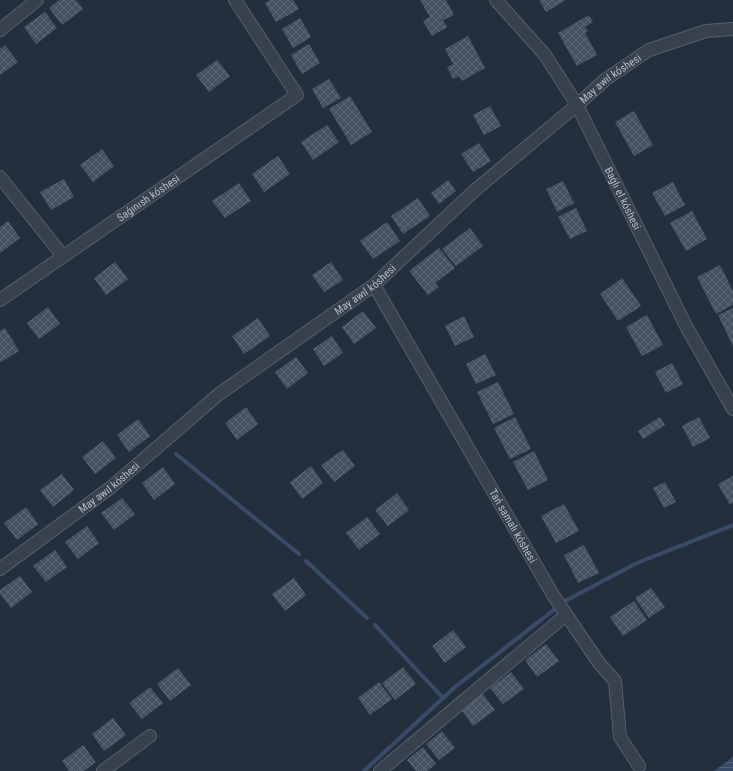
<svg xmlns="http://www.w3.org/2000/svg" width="733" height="771" viewBox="0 0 733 771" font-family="'Roboto Condensed',sans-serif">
<defs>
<pattern id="water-rules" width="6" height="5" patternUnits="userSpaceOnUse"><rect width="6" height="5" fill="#394c67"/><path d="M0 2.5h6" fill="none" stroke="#53647b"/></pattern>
<pattern id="building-cross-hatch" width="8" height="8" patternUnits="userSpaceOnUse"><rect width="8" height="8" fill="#455162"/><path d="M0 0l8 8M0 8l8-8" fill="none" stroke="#5d6877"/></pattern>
</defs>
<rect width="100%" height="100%" fill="#242f3e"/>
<!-- water -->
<polygon fill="url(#water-rules)" points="733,757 733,771 714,771"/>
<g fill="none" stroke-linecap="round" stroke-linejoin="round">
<!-- stream -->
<g stroke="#394c67" stroke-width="4">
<polyline points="176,454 299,554"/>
<polyline points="306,561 367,618"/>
<polyline points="567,600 637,563 733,525"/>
<polyline points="375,625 443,698"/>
<polyline points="364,771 455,687 555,609"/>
</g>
</g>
<!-- building -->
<g fill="url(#building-cross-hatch)">
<polygon points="59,0 76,0 83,9 62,25 49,8"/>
<polygon points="270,0 293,0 299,9 276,22 265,3"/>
<polygon points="420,0 446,0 454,15 443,20 447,27 432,36 423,21 430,17"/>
<polygon points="539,0 566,0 546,12"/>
<polygon points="45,12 57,28 36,44 24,27"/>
<polygon points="589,15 593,22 585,27 588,31 585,33 597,55 577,66 558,33"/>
<polygon points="300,18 311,37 293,48 282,29"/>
<polygon points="468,36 485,68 462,81 459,76 453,79 447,67 453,64 445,49"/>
<polygon points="309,44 320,63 302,74 291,55"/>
<polygon points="5,45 18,62 0,75 0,49"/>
<polygon points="217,60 230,76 209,92 196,75"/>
<polygon points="329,79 341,98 323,108 312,89"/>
<polygon points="350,96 372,132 351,145 329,109"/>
<polygon points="490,106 501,126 484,135 473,115"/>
<polygon points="634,111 653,145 634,156 615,122"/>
<polygon points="327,125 339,142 313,160 301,142"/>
<polygon points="479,143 491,161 473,172 461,154"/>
<polygon points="102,149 114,166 93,182 80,165"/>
<polygon points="278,156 290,174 264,192 252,174"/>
<polygon points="64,179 74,197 51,210 40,192"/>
<polygon points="448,180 456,191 439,204 431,193"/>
<polygon points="563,181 574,203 557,212 546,189"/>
<polygon points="673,182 685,205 665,216 652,193"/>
<polygon points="239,183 251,201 225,218 212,201"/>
<polygon points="418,198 430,216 403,234 391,216"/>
<polygon points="576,208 587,231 570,239 558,217"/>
<polygon points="692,211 707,239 686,251 670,223"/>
<polygon points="8,221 20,238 0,253 0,227"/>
<polygon points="387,222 400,241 373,259 360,241"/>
<polygon points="470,228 483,246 456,266 442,249"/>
<polygon points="439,248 455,268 435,283 439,287 428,295 409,271"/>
<polygon points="115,262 128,279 106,295 94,278"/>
<polygon points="331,262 343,280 324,292 312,275"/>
<polygon points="720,265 733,291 733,305 716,314 697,277"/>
<polygon points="622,278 641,306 618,321 600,294"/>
<polygon points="48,307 60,324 39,339 27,323"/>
<polygon points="733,308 733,346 718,315"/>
<polygon points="363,311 376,328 354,344 342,327"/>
<polygon points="647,315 663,345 642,356 626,327"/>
<polygon points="464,316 474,337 455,346 445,326"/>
<polygon points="258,318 270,336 244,354 232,336"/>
<polygon points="5,328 19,351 1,362 0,360 0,331"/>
<polygon points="332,336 343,353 324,366 313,349"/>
<polygon points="485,354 496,375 476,384 466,364"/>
<polygon points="296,357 308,373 287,389 275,372"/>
<polygon points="672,363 683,384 666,393 655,372"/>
<polygon points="498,382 514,414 493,424 477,392"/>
<polygon points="246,407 258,424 237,440 225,423"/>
<polygon points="515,417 531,449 510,459 494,428"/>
<polygon points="660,417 665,425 643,439 638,431"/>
<polygon points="699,417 710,438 693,447 682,426"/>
<polygon points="138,419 150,436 129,452 117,435"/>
<polygon points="103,441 116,458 95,474 82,457"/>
<polygon points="343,450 355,466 334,482 321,465"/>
<polygon points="534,451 548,480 528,490 513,462"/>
<polygon points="311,466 323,483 302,499 290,482"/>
<polygon points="163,467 175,484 154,500 142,483"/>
<polygon points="62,474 74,490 53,507 40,490"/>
<polygon points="733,476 733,503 730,505 718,484"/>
<polygon points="665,482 676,502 664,508 653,488"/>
<polygon points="397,493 409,510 388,526 375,510"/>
<polygon points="122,498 135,514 114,530 101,513"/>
<polygon points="564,504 579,531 556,543 541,516"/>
<polygon points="26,507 38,524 17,540 4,523"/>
<polygon points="367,517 380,534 359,550 346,533"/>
<polygon points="87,526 99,543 78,559 65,542"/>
<polygon points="584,545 599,573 578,583 564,555"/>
<polygon points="55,550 67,567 46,582 33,566"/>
<polygon points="20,576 32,592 11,608 0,594 0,590"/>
<polygon points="294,578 306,595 285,611 272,594"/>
<polygon points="651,588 665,607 649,618 635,598"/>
<polygon points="634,601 647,620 623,636 610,617"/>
<polygon points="453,630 466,647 445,663 432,646"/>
<polygon points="546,644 559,661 537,677 525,660"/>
<polygon points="403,667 416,684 395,700 382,683"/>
<polygon points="178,668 191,685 170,701 157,684"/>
<polygon points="511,672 524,689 503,704 490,688"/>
<polygon points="379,682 392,699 370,715 358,698"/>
<polygon points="150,687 163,703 142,719 129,703"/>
<polygon points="482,693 495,710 473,726 461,709"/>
<polygon points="113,718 126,735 104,751 92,734"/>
<polygon points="442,731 455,748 439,760 426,744"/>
<polygon points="83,745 96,762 84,771 69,771 62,761"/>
<polygon points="423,747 436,764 427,771 416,771 407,760"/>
</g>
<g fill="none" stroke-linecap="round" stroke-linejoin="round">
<defs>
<g id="minor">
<path id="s1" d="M496,0L545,55L577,105L686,326L733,409"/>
<polyline points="0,30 37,0"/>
<polyline points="0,177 63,256"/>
<path id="s2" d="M374,285L553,595L599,663L615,681L620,737L639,766"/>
<path id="s3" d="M0,300L297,95L235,0"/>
<path id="s4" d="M0,569L110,488L219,394L374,285L474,191L577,105L606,79L649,50L706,31L733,29"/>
<polyline points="103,771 150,736"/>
<polyline points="380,771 566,615"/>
</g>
</defs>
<!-- minor casing -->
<use href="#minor" stroke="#565f6c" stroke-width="14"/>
<!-- minor -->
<use href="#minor" stroke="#38414e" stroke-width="12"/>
</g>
<g text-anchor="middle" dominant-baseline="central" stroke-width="4" stroke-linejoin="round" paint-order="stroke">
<!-- street labels -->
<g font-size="11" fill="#b4bcc9" stroke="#1d2633">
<text stroke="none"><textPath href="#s4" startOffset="784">May awıl kóshesi</textPath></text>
<text stroke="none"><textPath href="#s3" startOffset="180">Saǵınısh kóshesi</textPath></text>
<text stroke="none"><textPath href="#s1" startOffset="237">Baǵlı el kóshesi</textPath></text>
<text stroke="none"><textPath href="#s4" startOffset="460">May awıl kóshesi</textPath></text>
<text stroke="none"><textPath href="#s4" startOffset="136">May awıl kóshesi</textPath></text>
<text stroke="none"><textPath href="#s2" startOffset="278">Tań samalı kóshesi</textPath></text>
</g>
</g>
</svg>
